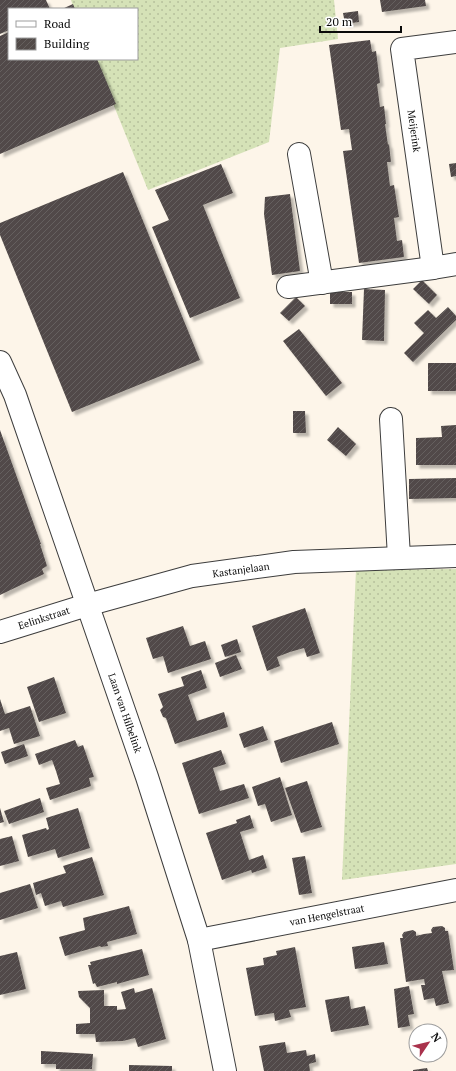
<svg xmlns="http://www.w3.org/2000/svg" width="456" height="1071" viewBox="0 0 456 1071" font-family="'PT Serif',serif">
<defs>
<pattern id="grass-dots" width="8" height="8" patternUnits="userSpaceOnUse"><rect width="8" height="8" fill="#d5e2b7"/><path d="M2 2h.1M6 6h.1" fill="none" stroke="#b6c19c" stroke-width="1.8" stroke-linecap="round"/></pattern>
<pattern id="building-hatch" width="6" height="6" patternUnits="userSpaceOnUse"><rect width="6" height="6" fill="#514a48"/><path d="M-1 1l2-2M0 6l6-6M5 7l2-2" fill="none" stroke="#65605e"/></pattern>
<filter id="shadow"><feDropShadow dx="3.5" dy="3.5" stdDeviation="1" flood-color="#0004"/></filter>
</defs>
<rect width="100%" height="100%" fill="#fdf5e9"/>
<!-- grass -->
<g fill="url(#grass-dots)">
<polygon points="71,0 334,0 338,39 280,48 269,142 148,190 95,59 137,59 137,9 74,9"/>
<polygon points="456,569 456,864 342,880 356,570"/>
</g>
<!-- building -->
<g fill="url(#building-hatch)" filter="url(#shadow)">
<polygon points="0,0 46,0 50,9 9,9 9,30 0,34"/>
<polygon points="380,0 425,0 426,6 382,12"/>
<polygon points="73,4 75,9 62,9"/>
<polygon points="358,11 359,22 345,24 343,13"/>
<polygon points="9,32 9,59 97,59 116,104 0,154 0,36"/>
<polygon points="370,40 372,52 376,51 380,83 377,84 380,107 384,106 386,124 385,124 388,145 389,144 391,162 387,162 390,186 394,185 399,217 394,218 397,241 402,240 404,257 359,263 343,151 352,150 349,129 341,130 329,45"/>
<polygon points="456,163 456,176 451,177 449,164"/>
<polygon points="221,164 233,193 203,205 240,298 190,318 152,227 169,220 155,190"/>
<polygon points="123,172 200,360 72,412 0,235 0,223"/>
<polygon points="290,194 300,271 272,275 264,214 265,197"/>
<polygon points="422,280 437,295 429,304 413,289"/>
<polygon points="364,289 385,290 384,341 362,340"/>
<rect x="330" y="292" width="22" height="12"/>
<polygon points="296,297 305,306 289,321 280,313"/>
<polygon points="448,307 456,316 456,320 413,362 404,353 424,333 414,323 428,310 436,318"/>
<polygon points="299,329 342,383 326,396 283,341"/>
<rect x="428" y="363" width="28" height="28"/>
<polygon points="293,411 305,411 306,433 293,433"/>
<polygon points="456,425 456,465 416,465 416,438 442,437 441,426"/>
<polygon points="338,427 356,444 346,456 327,440"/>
<polygon points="0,430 41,544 40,544 47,566 42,569 44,574 0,595"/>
<polygon points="456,478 456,498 409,499 409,479"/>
<polygon points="305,608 320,653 307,657 304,648 290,652 277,657 280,666 267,671 252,626"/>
<polygon points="183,626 190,646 205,641 211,659 168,673 163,656 153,659 146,638"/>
<polygon points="237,639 241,652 225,657 221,645"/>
<polygon points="236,655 242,669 220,677 215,663"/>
<polygon points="201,670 207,688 188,695 197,721 224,712 228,727 175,744 166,718 163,717 160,710 163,707 158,694 184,686 181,677"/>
<polygon points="54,677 66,713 39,722 27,687"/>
<polygon points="0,699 5,714 30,706 40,736 14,744 9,728 0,731"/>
<polygon points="332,722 339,744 281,763 274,741"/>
<polygon points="263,726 268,740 244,748 239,734"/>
<polygon points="75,740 78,747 83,745 94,777 89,778 91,786 50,800 46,788 60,784 56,771 52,760 39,765 35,754"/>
<polygon points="24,744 28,756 5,764 1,752"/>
<polygon points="221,750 226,764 213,768 220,791 244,784 249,798 199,814 182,763"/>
<polygon points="280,777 292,815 271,822 265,804 258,806 252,787"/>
<polygon points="307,781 322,827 301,833 285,788"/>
<polygon points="40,798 44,812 9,824 4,811"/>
<polygon points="0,808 4,822 0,823"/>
<polygon points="78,808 90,848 58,858 55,849 28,857 22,835 46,828 47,830 49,829 46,818"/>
<polygon points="250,815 254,828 240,832 249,860 263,855 267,868 252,873 251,870 222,880 206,833 237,823 236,820"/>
<polygon points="12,836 19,861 0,866 0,839"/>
<polygon points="305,856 312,893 299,895 292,858"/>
<polygon points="92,857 104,895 63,907 61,901 45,906 41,893 36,895 33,883 66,873 63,866"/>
<polygon points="30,884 38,908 0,920 0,893"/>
<polygon points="129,906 137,934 107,942 108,946 101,947 100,946 65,956 59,937 85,930 83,918"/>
<polygon points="442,926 445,928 445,931 448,931 454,970 442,971 449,1003 436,1006 434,998 424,1000 421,985 425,985 424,979 406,982 400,938 403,938 402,935 404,932 413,930 416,932 416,936 424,934 432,933 431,930 433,927"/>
<polygon points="384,942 388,964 355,969 352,947"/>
<polygon points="295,947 306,1007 289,1010 291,1017 275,1021 274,1013 255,1016 246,968 264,965 263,958 277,955 276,951"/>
<polygon points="142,949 149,975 117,984 117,982 97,987 95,983 93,984 88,965 91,965 90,962"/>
<polygon points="17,952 26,989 0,995 0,956"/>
<polygon points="409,986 414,1014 408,1015 410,1026 398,1028 394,989"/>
<polygon points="134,988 135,993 152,988 166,1039 138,1047 135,1038 123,1041 96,1042 95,1034 76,1034 76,1024 90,1023 90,1008 79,997 78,991 104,990 104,1006 117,1006 117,1010 126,1009 121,992"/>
<polygon points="349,996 351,1009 365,1006 369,1025 331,1032 325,1000"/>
<polygon points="285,1042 287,1053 306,1050 307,1056 315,1054 316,1062 309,1064 310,1071 264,1071 259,1046"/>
<polygon points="41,1051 93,1054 92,1069 56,1069 56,1064 41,1064"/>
<polygon points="129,1065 172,1066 172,1071 129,1071"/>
<polygon points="427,1068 428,1071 413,1071 413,1070"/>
</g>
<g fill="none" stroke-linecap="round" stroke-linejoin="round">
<defs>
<g id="minor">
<polyline points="456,42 402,49 433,268 456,264"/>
<polyline points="299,154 322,283"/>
<polyline points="288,287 433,268"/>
<polyline points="0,362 15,395 147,777 199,940 225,1071"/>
<polyline points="391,419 399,557"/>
<polyline points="0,632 87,605 192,576 294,562 456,556"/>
<polyline points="199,940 456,890"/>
</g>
</defs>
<!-- minor casing -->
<use href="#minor" stroke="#3d3d3d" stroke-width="24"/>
<!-- minor -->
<use href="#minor" stroke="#fff" stroke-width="22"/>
</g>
<g text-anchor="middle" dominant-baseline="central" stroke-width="4" stroke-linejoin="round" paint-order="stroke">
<!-- street labels -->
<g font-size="10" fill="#0a0a0a" stroke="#fff">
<text transform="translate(414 131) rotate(82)">Meijerink</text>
<text transform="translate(241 570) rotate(-8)">Kastanjelaan</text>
<text transform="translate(44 618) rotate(-18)">Eelinkstraat</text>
<text transform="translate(125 713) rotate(71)">Laan van Hilbelink</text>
<text transform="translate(327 915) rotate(-11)">van Hengelstraat</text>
</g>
</g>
<!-- legend -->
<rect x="8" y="8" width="130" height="52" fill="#ffffff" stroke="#9d9d9d"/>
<rect x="16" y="21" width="20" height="6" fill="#ffffff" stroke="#9d9d9d"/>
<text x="44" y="28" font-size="12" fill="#0a0a0a">Road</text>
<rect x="16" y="38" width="20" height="12" fill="url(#building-hatch)" stroke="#9d9d9d"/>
<text x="44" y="48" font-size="12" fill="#0a0a0a">Building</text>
<!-- north arrow -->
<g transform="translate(428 1043) rotate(55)"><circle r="19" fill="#ffffff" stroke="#9d9d9d"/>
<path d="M0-3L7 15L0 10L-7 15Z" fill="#a9324c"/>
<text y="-6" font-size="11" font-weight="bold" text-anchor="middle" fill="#0a0a0a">N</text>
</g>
<!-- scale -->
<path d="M320 26v6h81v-6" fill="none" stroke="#0a0a0a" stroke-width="2"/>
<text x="326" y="26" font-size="12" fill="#0a0a0a" stroke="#ffffff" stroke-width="3" paint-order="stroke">20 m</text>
</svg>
